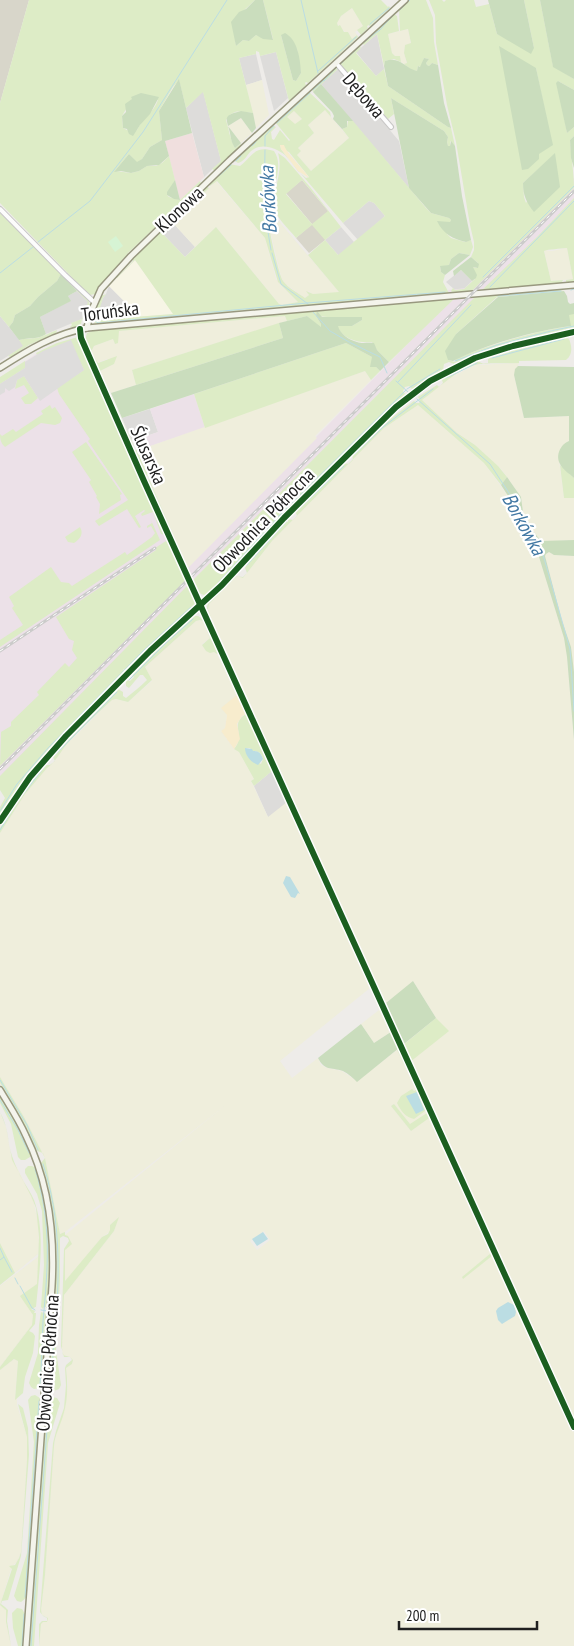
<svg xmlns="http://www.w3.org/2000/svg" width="574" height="1646" viewBox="0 0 574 1646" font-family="'PT Sans Narrow',sans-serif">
<rect width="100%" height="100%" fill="#eeece9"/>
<!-- residential -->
<g fill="#dddcda">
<polygon points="377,34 384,69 376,76 356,52"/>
<polygon points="276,52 288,98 274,111 260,56"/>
<polygon points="256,54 262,80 246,85 239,58"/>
<polygon points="338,69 399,141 409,188 321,84"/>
<polygon points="203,91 221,161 204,177 186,108"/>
<polygon points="369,201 374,203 385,216 358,240 343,223"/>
<polygon points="173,223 195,247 185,257 162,233"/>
<polygon points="341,227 354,242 339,256 325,240"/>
<polygon points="461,270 472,281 464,289 455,290 446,282"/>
<polygon points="109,286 125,302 123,318 95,320 103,298 106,294"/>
<polygon points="77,291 89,302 82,319 46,334 40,317 70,301 68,296"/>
<polygon points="0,316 24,346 0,361"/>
<polygon points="150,409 158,432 132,441 122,418"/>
<polygon points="272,771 296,821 268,817 254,786"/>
</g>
<!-- commercial -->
<polygon fill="#f0dfde" points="192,133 204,177 180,200 165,141"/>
<!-- industrial -->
<g fill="#ece1e8">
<polygon points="574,178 574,208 235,555 186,600 0,789 0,378 36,354 55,345 76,338 182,573 449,302 448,290 466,288"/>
<polygon points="194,394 205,428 138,450 132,441 158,432 150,409"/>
<polygon points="158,465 162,474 152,478 148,469"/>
</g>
<!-- education -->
<polygon fill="#f7f5e5" points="135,260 174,314 123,318 125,302 109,286"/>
<!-- construction -->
<g fill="#d8d6ca">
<polygon points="0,0 29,0 0,103"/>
<polygon points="302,180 328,211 325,240 309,253 296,238 312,224 286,193"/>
</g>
<!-- farmland -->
<g fill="#efeedc" fill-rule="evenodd">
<polygon points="352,8 363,26 355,32 357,35 352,39 348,32 345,32 336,23 341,16"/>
<polygon points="408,29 411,44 405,45 404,53 407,64 404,64 401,62 400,56 395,56 392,53 388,34"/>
<polygon points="262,80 269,115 256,128 246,85"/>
<polygon points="325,110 349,138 311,171 297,155 301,151 298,148 314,133 308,125"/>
<polygon points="294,111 302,119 295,125 287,117"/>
<polygon points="241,118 252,133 241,143 228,126"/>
<polygon points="216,181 265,238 276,279 281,286 298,302 282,305 279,304 216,227 195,247 173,223"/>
<polygon points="270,203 270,211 340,293 312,294 309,291 307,292 309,295 305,298 284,283 281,276 270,230 266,204"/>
<polygon points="567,248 573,279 551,281 544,250 552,251"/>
<polygon points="285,316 287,321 132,370 136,385 111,393 100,371 114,364 107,359 97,363 91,352 94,346 113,339 115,344 118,331"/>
<polygon points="519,363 514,375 524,418 569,416 569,441 559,460 564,498 574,498 574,540 541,542 533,531 523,512 521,497 502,470 475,445 457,433 422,400 448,379 475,365"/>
<polygon points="365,371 371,380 315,436 317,438 188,568 149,479 162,474 158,466 145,470 136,451"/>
<path d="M418,405L484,463L510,499L538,554L564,638L567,657L574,740V1646H39L41,1624L43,1622H47V1617L42,1615L41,1610L45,1575L54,1446L57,1431L65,1408L68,1385L66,1368L72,1364L73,1360L70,1357L63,1355L62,1348L64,1295L114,1231L118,1218L110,1225L111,1230L108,1233L102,1237L68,1279L65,1281V1250L71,1242L70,1240L65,1235L227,1104L65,1232L60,1234L45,1158L24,1117L0,1077V833L25,794L47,767L55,761L58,754L66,745L112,700L116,699L128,702L152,681L145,667L196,621L200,620L203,621L210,638L202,644L206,651L214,652L217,654L236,692L228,655L210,617L208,609L209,604L237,576L243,578L272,541L384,428ZM237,695L287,802L268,817L251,781L254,779L239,752L233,748L221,731L225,728L227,715ZM413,981L436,1018L444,1027L405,1066L397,1050L357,1081L342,1071L327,1068L321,1065L318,1058L292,1078L280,1061L370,988L379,1010L361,1024L374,1043L397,1028ZM394,1104L410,1125L427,1114L411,1131L391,1106ZM264,1231L270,1240L257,1250L250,1241Z"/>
<polygon points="549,552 554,555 574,556 574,684 571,647 562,621 545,556 547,553"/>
<polygon points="0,1114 6,1127 11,1156 33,1199 38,1223 39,1244 38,1254 15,1273 0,1243"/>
<polygon points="39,1256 37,1284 24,1295 33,1315 32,1325 0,1367 0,1286"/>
<polygon points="14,1359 18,1361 15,1399 17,1398 17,1405 27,1437 27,1460 21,1552 17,1562 12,1566 0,1605 6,1610 6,1622 11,1646 0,1646 0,1370"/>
</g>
<!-- grass -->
<g fill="#ddecc6" fill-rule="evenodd">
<path d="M29,0H255C247,8 240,13 233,21L236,46L243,40L249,41L256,35L263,38L273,39L263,0H381L388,7L389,6L390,8L370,26L368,25L367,27L368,28L361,35L357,30L363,26L352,8L341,16L337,23L338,26L340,25L344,32H348L352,39L357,35L358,37L308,83L306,82L305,83L306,85L289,101L276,52L260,56L259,52L256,51V54L239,58L253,113C240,112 234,108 226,120C229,130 230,139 235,148L241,143L240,148L216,171L212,169L221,161L203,92L186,108L179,80L173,87L159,111L162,140L150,147L142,159L137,163L129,154L115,171L131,173L139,171L147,166H156L162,163L169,156L175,180L167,195L169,197L180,200L200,181L201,184L129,252L103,282L95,294L90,295L87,293L0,203V103ZM281,35L297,49L301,73L296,81L293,80ZM132,99L158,100C154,112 142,119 137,130L129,131L123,128L122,116Z"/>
<polygon points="407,0 426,0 433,18 434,42 438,65 432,63 429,66 427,65 426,63 429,59 424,58 421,67 418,66 417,71 412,70 404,64 407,63 404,53 405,45 411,43 408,29 400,31 399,9"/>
<path d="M429,0H442L444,2L446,0H474L476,7L489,4L497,34L534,48L524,0H540L553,66L574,79V90L558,81L567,133L574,127V136L570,140C571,157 574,172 574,188L472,291L453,293L451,291L453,288L455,290L464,289L475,279L473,267L477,268L478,263L471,257L474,250V242L470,225L456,142L447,105L436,43L435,15ZM536,68L552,145L538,154ZM555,154L526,203L524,197L523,183Z"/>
<polygon points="394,14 397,16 399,31 388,34 392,53 395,56 400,56 401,62 394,59 385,61 384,66 377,34 364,45 362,42"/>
<polygon points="359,45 361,48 356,53 376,76 384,69 388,86 448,127 451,128 455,146 450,141 450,146 448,146 447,142 448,137 444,131 391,98 394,114 388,119 341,65 342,60"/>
<polygon points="334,68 338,69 313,92 312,88"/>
<path d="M308,91L330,112L331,117L325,110L308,125L314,133L298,148L301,151L297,155L311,171L349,138L342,129L347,127L348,121H353L426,208L431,213L449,218L451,220L447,234L451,238L465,242L471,240L473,247L470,255L459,253L451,259L449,265L440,267L441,272L445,275L443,282L449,293L95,323L93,321V313L99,297L106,294L103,298L96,320L173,314L135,260L117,278L115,276H118L133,261V257L160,231L185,257L216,227L279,304L282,305L298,302L278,282L265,238L217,181L210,186L209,184L229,164L240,166C253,156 254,145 274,151C285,167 271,188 272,205C273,212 277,218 281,223L270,210V203L267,204L266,206C267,219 277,271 283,281C288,288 298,293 305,298L309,295L306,291L313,294L339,292L308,255L325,240L312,225L296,238C289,229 278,220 275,209C271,193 284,173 278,153L285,158L310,187L341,227L325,240L338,255L385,216L374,203L369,201L343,223L285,155C275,147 260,142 250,152C246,157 244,161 238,163L235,161V158L272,125L276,127L271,132L272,139L274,140L280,130L289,141L290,140L275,122ZM294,111L302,119L295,124L287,117ZM280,145L284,146L286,151L289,152L309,177L306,178L298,171L281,149ZM302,180L328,211L312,224L286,194Z"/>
<polygon points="207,187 209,188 166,230 163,226"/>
<path d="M574,198V283L566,282V278V280L573,279L567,248C560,249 549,249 544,251L551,281L563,280L561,284L481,291L538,236Z"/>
<polygon points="0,213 61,274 57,281 38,297 30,306 15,315 13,322 9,327 0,316"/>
<path d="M66,280L88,300C92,307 89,313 85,318L82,319L81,324L75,327H70L72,325L71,323L82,319L88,302Z"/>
<path d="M554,289L564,291L497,297L456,334L448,360L455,362L456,361L455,360L460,357C495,343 533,332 570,326L568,314H574V329C533,335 492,347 454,364L449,362L444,364L443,370L412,389L409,386L405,387L403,391L405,394L385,412L292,505L219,584L210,592L204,595C197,593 195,588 192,581L476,296Z"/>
<path d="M455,298L389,362L377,350L372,342C359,343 343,340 337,326H352L362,320L316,316L321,324V328L307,316L287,321L285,316L119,331L118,343L115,344L113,339L94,346L91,352L98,363L117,356L114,364L100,371L134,446H131L85,341L87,333L95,330L317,311Z"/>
<polygon points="279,323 283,338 136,385 132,370"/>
<path d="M57,330L56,333L29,345L11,357L8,356L23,346L19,340C25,338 30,339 36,338C43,337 50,332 57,330Z"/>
<polygon points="78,337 165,532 165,535 161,534 153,512 142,516 141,514 145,511 144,510 135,516 141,527 139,528 127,509 99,526 95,521 128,500 88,441 90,439 59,394 57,388 84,370 70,341 37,355 36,353 57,343"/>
<path d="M564,337L569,339C572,346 573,355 566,360L519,361V363C505,364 488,362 475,365C455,371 439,388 422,400L457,433L475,445L498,466L507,477L501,485L484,463L418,405L384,428L272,541L243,578L237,576L209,604L208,609L213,623L207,608L208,603L236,576L243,577L247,573L245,568L247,564L286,521L288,522V519L293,520L297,516L296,513L297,509L343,463L349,464L353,460L352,454L382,425L414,401L416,403H419L420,401L418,397L437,385L439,387L443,383L442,380L444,377L478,361L483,364H488V359L491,356Z"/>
<polygon points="346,343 372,357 376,367 380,371 371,380 365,371 205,428 194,394"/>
<polygon points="25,361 26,365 25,368 0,384 0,377"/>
<polygon points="24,376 38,398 31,404 25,404 21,398 29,393 24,385 15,389 17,380"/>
<path d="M50,405L52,409L55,407L62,418L60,423L55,425L41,423L5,447C1,443 0,440 0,434L2,436L13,429L16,432L43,414L41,411Z"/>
<polygon points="86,442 122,494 120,495 121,500 99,514 100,504 96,497 97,496 89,482 91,480 72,452"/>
<polygon points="138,449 137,451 145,469 148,469 151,475 145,476 133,451"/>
<polygon points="560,465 574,478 574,498 564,498"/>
<polygon points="152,477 149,479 188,568 187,569 147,481"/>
<polygon points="150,518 160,540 0,647 0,640 23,625 12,608 14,606 9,597 51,567 61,582 69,583 72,586 125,552 127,555 152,537 155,533 151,526 147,528 147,526 152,523"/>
<path d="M80,527C84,534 80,539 74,543L68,542L65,537Z"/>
<polygon points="166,541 169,542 187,579 0,766 1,732 11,726 11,722 39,695 37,692 65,663 69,667 77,658 72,650 74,641 69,639 56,617 156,550 155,548"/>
<path d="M189,584L193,593L192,594L195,603L193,609L126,670L124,669L123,670L125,672C81,717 32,760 0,814V807L5,798L0,790V776Z"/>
<path d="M195,616H198L204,620L221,653L217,654L214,652L210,653L206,651L202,645L210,638L203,621L200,620L196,621L145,667L152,680L128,702L116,699L112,700C97,714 81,728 67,744C60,752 56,762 47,768L25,794L0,833V828L24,789L44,765H50L55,761L53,757L54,754L115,691L118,689L123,692V696L126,698C133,692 140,687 147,680L143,675H140L129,688L126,686V681L127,680L130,681L134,677L132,675L165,642Z"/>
<path d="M246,714L272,771L254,786L251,781L254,779L239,752L234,749C236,746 238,744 238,741C241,729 232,723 246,714ZM246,748H250L252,751C259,751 261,753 263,759L261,764L248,757Z"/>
<polygon points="436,1018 449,1031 405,1066 397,1050"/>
<path d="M0,1077L24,1117L45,1158L60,1234L65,1232V1235L68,1236L72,1244L65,1250V1281L102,1237L108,1234L110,1230V1225L119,1217L114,1231L64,1295L62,1348L63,1355L70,1357L73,1360L72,1364L66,1368C68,1384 68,1401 63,1416C60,1426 55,1435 54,1446L45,1575L41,1610L42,1615L48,1618L47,1622H43L41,1624L39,1646V1624L42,1621H47V1618L43,1616L40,1612L53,1443L56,1431L64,1408L66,1385L65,1368L66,1365L72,1360L70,1357H64L61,1346L64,1249L69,1241L68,1238L63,1236L60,1238V1280L56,1351L61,1385L59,1389L54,1391L48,1385L54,1315H57L58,1309L54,1308C59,1259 57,1210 41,1163L45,1158L43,1153L37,1151L25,1126L0,1083Z"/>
<path d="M412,1089L414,1091L418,1089L426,1108L425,1111L414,1119C405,1117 401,1111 397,1103L401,1096Z"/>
<polygon points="0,1096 19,1129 29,1150 28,1152 30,1153 30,1157 25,1160 21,1160 18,1157 11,1124 0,1103"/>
<polygon points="394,1104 410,1124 427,1113 429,1118 411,1131 391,1106"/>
<path d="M0,1112C9,1128 7,1140 12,1156C15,1164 18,1173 23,1181C27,1187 31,1193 34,1200C46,1233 39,1274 36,1307H34L35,1308L31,1309L35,1311L34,1313H36L35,1324L29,1331L33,1333L35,1336L33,1353L25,1377L23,1393L15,1400L18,1361L14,1359L0,1370V1367L32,1325L33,1315L20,1296L37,1284L39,1237L36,1208L31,1196L12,1160L6,1127Z"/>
<path d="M28,1166H32L36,1168L34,1169L36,1170C50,1217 51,1258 47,1307H44L43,1309L41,1307L44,1265L42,1211L37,1194L25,1173V1169Z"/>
<polygon points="0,1243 15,1273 0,1285"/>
<polygon points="491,1253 492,1256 463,1279 462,1277"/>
<polygon points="41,1312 47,1314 42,1384 40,1388 34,1389 31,1387 29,1383 38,1353 39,1325"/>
<polygon points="35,1395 40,1398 41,1402 26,1598 21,1602 17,1601 14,1596 27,1553 34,1442 28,1400 31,1396"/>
<polygon points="52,1397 57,1398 60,1403 48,1443 34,1646 29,1646 47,1402"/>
<polygon points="18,1404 23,1408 28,1428 29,1455 21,1556 8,1600 2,1601 1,1604 5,1607 8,1610 7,1621 11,1646 6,1622 6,1610 0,1605 12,1569 9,1566 15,1565 19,1558 21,1552 27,1460 27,1437"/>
<polygon points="17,1608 22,1609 25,1614 23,1646 18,1646 13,1628 12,1613"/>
</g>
<!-- forest -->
<g fill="#caddbd">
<polygon points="255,0 263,0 273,40 263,39 256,35 249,41 243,40 236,46 231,22 239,12 246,9"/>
<polygon points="488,0 524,0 534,48 531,54 497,34"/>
<polygon points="540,0 574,0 574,79 553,67"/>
<path d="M285,33C298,40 300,59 301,73L296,81L293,80L281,35Z"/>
<polygon points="499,46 536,68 553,145 539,154 539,159 528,169 522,170"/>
<path d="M424,58L429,59L426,63L427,65L429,66L432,63L438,65L444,103L451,128L448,127L388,86L384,66L385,61C401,56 404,68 417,71L418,66L420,67Z"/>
<polygon points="179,79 192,133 165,141 169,156 159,165 147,166 139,171 131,173 121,171 114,172 129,154 137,162 142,159 150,147 162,140 159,111"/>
<polygon points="558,81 574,90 574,127 567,133 556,83"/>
<polygon points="321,84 353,121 347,121 347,127 342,129 333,119 334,116 332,112 313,92"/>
<polygon points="141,93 159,97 150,114 140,125 133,136 129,134 127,129 123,128 122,116 126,112 125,104 132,99 131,97"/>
<path d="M391,98L444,131L448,137L447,142L448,146H450L451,141L455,146L462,196L471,240L466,242C453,239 443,234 437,221L450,222L451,220L449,218L431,213L409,188Z"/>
<path d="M241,111L253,113L256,128L252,133L241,118L228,126L241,143L235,148C232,143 231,140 230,133C227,118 221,116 241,111Z"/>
<polygon points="574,136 574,168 571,158 570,140"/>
<path d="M555,153L560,187L534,212C526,202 523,195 523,183Z"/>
<polygon points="175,180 180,200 174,199 167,195 167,192"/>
<polygon points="459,253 470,255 445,275 441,272 440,266 449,265 451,259"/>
<polygon points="471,257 479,264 478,268 473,267 477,275 476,278 472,281 461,270 454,276 453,271"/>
<path d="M61,274L77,291L68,296L71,301L40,317L46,334C38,340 28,337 19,340L9,327L13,322L15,315L30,306L38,297L57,281Z"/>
<path d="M564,291L567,296L568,302L570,304L574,303V314L569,315L571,326C534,331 486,344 453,361L448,360L445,351L456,334L498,297Z"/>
<path d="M317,311L322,317H362V320L352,326H338C340,334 349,340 357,342C362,344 369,342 374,343L377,350L389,362L380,371L376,367H370L372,357L346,343L122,418L111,393L283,338L279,323L307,316L321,327V324L316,316Z"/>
<path d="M518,366L574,367V478C570,474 562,469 560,464C555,455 561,444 569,441V416L524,418L514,375L515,369Z"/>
<polygon points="507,477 521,497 523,512 533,531 541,541 574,540 574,556 554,555 549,552 546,554 545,556 562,621 571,647 574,672 574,740 567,657 564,638 535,544 510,499 501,485"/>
<path d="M413,981L436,1018L357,1082C353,1078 349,1074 343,1071C330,1067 325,1071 318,1058L361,1024L374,1043L397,1028L386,1003Z"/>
</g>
<!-- sand -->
<g fill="#f7eccd">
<path d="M280,145H284C286,153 304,169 309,178L298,171L281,149Z"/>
<polygon points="237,695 246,714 242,716 237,724 240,739 234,749 221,731 225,728 227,715 221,708"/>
</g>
<!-- park -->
<polygon fill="#d6f4d4" points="116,236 123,246 115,252 108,242"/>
<!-- parking -->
<polygon fill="#dedddc" points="71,340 84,370 40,401 24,376 17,380 15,387 9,391 5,388 5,392 0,395 0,384 25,368 25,362 43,351"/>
<!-- water -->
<g fill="#bbdde3">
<path d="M245,748L252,749L253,751C259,751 261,753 263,759L258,765C251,762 245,756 245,748Z"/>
<polygon points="286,876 290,877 300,894 298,893 295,898 291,897 283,883"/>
<polygon points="417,1092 424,1110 416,1114 406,1096"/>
<polygon points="263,1232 268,1239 257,1246 252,1239"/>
<polygon points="508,1302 514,1305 516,1312 515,1316 502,1324 498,1320 496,1311 498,1308"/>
</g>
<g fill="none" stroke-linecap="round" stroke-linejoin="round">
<!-- stream -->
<g stroke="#bbdde3" stroke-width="1">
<polyline points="301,0 318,73"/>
<polyline points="400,10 410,0"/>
<polyline points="370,24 389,8"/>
<polyline points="363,43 374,34 380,30 385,24 393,16"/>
<polyline points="347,58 359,47"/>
<polyline points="341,63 343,62"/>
<polyline points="318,71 356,37"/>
<polyline points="324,81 336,68"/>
<polyline points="313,90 324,80"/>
<polyline points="277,123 310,93"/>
<polyline points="252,146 256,142"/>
<polyline points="265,146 265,136 274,126"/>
<polyline points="265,150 264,208 271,250"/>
<polyline points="236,161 241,156"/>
<polyline points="219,176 231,165"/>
<polyline points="38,242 90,201 143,132 227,0"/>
<polyline points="272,253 281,284 308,304"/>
<polyline points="0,273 33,247"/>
<polyline points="483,277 574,186"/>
<polyline points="490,287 574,201"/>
<polyline points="571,290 574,289"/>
<polyline points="498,296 561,291"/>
<polyline points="95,312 94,320 98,323 307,303 445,292"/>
<polyline points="313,312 330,331 349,342 380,357 387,373"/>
<polyline points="492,358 564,339"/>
<polyline points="455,361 497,345 551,331 574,326"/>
<polyline points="446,378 477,363"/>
<polyline points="396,381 408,392"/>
<polyline points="398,382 471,305"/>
<polyline points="407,389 440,369"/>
<polyline points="417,399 490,464 511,496 521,518 542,551 570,649 574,711"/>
<polyline points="355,454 383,427 433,389"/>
<polyline points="298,510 344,466"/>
<polyline points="247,565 287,521"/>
<polyline points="218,583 280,515 406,390"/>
<polyline points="216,631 217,633"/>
<polyline points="129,680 166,643 193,619"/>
<polyline points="55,755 117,692"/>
<polyline points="0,811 17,784 48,748 144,650 191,607"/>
<polyline points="0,830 18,801 45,766"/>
<polyline points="328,877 334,891"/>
<polyline points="0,1080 27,1125 38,1150"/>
<polyline points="0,1100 18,1130 29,1153"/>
<path d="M43,1164C67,1236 57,1311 50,1385"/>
<path d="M35,1169C52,1224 48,1266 43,1322C42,1342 42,1363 40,1384"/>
<polyline points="0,1248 4,1257 0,1260"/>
<polyline points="4,1257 12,1272"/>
<polyline points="15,1278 18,1284"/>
<polyline points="20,1286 32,1308 35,1310"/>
<polyline points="41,1310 47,1311"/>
<polyline points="25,1597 39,1401"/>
<polyline points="22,1646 24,1614"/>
<polyline points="31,1646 49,1402"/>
</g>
<defs>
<g id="street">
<polyline points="336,63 391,127"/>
<polyline points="0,209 65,275 95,303"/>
</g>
<g id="secondary">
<polyline points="87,328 90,314 101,289 131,256 230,160 405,0"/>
<polyline points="80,329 81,338 144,481 574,1427"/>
<path d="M0,368C28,350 54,334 87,328L574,285"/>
<polyline points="0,821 30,777 66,736 150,651 222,585 284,518 396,407 430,381 475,358 513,346 574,332"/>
<path d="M0,1090C9,1105 19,1120 26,1136C49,1183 55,1234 52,1286L26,1646"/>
</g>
</defs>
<!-- street casing -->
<use href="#street" stroke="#c7c6c5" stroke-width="6"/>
<!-- secondary casing -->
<use href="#secondary" stroke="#98987f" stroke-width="8"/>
<!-- street -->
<use href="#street" stroke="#fcfcfc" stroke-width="4"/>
<!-- secondary -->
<use href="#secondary" stroke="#f4f4ec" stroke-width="5"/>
<defs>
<g id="rail">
<polyline points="0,651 155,548"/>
<polyline points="0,769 574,191"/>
</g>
</defs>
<!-- rail casing -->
<use href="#rail" stroke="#cbcbca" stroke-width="3"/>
<!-- rail -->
<use href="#rail" stroke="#fff" stroke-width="1" stroke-dasharray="4" stroke-linecap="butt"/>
<defs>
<g id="cycleway">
<polyline points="80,329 81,338 144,481 574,1427"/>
<polyline points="0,821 30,777 66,736 150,651 222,585 284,518 396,407 430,381 475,358 513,346 574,332"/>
</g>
</defs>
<!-- cycleway casing -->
<use href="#cycleway" stroke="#fff" stroke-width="9"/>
<!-- cycleway -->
<use href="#cycleway" stroke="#1b5e20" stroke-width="6"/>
</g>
<g text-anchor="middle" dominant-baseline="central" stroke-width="4.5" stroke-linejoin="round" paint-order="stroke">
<!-- street labels -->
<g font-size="19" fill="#202020" stroke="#fff">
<text transform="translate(364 95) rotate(49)">Dębowa</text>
<text transform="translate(179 209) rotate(-43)">Klonowa</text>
<text transform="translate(110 311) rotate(-7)">Toruńska</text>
<text transform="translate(149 455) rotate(66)">Ślusarska</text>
<text transform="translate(263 520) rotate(-46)">Obwodnica Północna</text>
<text transform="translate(47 1363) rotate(-86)">Obwodnica Północna</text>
</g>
<!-- water labels -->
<g font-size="20" font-style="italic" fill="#4278a3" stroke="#fff">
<text transform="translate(268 200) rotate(-93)">Borkówka</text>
<text transform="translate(524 524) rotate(61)">Borkówka</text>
</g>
</g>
<!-- scale -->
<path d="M399 1621v8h138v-8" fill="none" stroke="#202020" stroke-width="2.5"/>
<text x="406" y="1621" font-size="15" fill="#202020" stroke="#ffffff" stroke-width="4" paint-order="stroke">200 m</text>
</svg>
